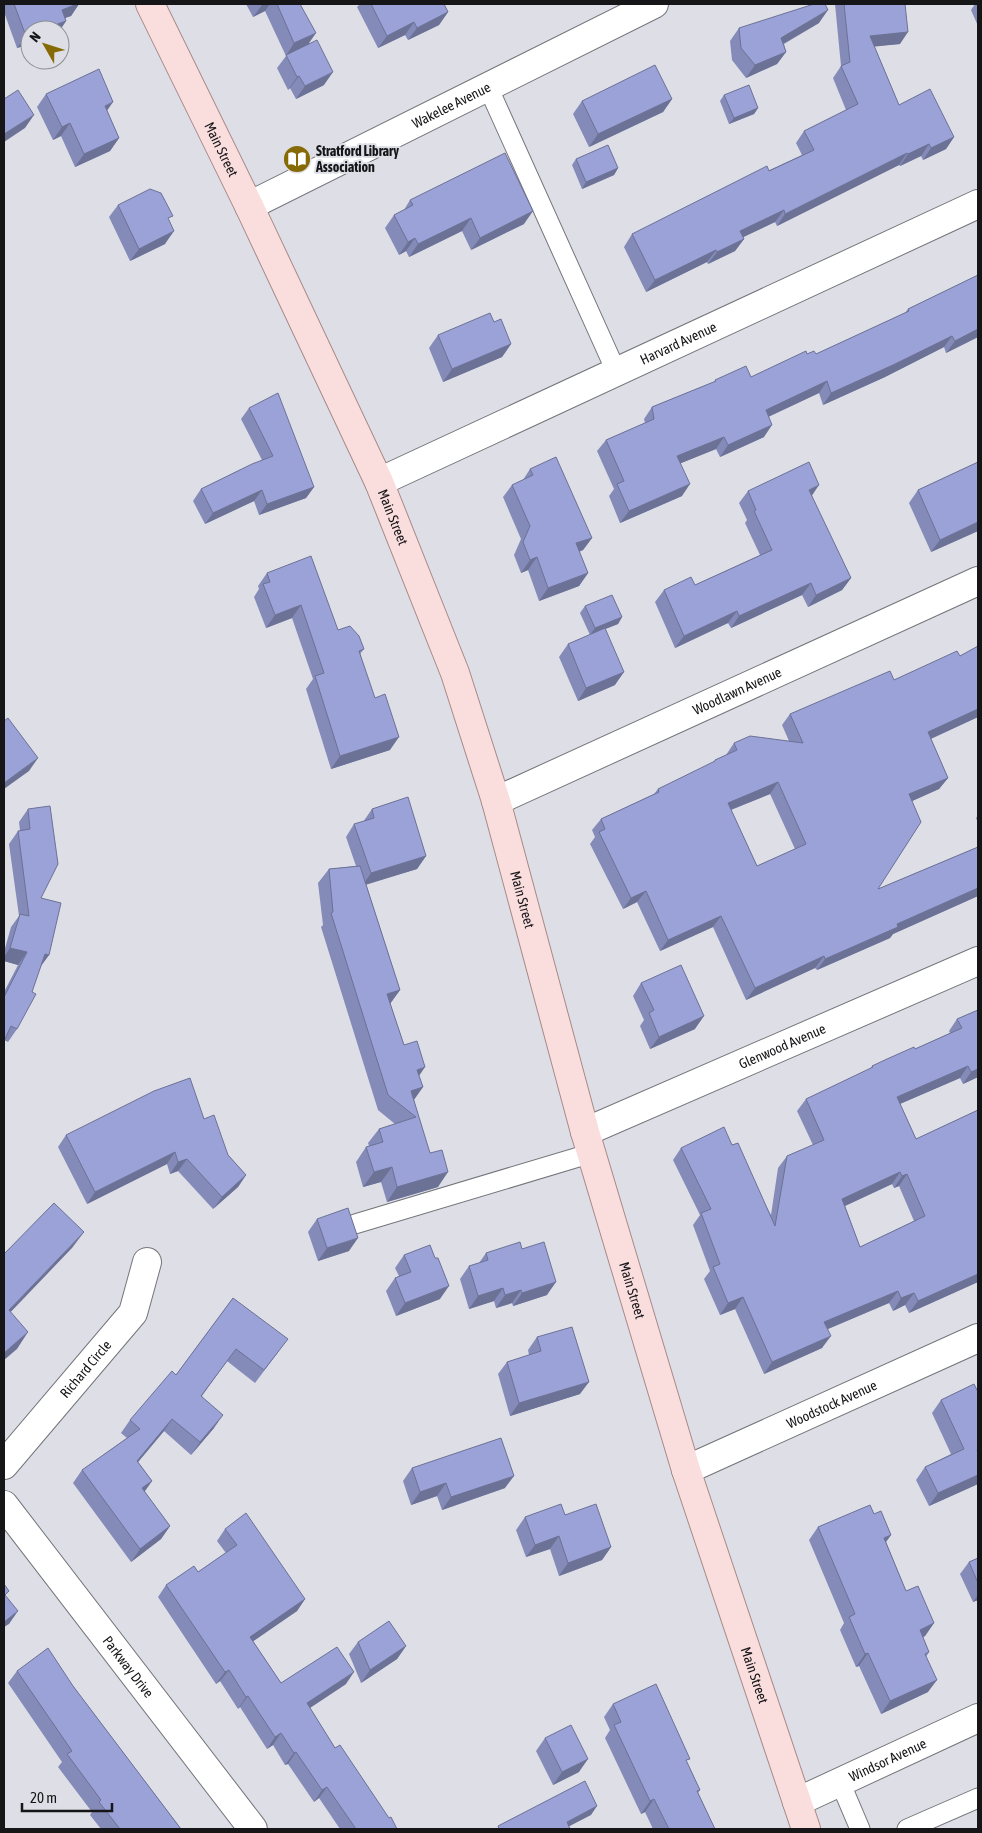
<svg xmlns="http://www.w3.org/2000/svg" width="982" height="1833" viewBox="0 0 982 1833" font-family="'Asap Condensed',sans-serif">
<rect width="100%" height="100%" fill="#dedfe6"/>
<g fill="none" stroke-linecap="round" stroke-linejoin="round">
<defs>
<g id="service">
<polyline points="488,87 616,371"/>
<polyline points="355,1224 592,1153"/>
<polyline points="840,1782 860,1829"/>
<polyline points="907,1829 978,1798"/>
</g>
<g id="minor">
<path id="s1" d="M249,206L654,4"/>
<path id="s2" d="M379,482L978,204"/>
<path id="s3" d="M496,801L978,581"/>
<path id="s4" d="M585,1132L978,961"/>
<path id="s5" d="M4,1465L133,1313L147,1262"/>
<path id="s6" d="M686,1470L978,1338"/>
<path id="s7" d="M4,1505L253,1829"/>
<path id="s8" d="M797,1802L978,1718"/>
</g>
<g id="primary">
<path id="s9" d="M150,4L249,206L379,482L455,673L496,801L585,1132L686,1470L806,1829"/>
</g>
</defs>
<!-- service casing -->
<use href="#service" stroke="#74757b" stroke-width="21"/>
<!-- minor casing -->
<use href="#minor" stroke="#74757b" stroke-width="30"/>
<!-- primary casing -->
<use href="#primary" stroke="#a88989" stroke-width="30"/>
<!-- service -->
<use href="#service" stroke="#fff" stroke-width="19"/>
<!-- minor -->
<use href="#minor" stroke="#fff" stroke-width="28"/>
<!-- primary -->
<use href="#primary" stroke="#fadddd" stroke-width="28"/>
</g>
<!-- wall -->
<g fill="#848bb9" fill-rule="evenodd">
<polygon points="4,4 79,4 71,16 65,18 66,21 60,30 30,30 30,44 17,48 4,12"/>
<polygon points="246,4 300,4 309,44 324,85 296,99 290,88 288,90 277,68 286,56 265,11 253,17"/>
<polygon points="360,4 444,4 448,12 439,25 408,40 405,35 378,48 357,7"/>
<polygon points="835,4 905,4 900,44 874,46 899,105 954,137 946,149 923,160 921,156 900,166 899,165 777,226 775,222 743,237 744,239 735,251 708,264 707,262 646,292 624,247 632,234 802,155 796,143 804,131 846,110 833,78 841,66"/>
<polygon points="975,4 978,4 978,26 971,10"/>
<polygon points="819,23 784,44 786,52 777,64 746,78 732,60 730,41 739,28"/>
<polygon points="46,94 107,111 119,138 110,151 75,167 61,136 53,140 37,107"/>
<polygon points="724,95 758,108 754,114 729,124 720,101"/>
<polygon points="672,99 663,112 589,147 573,114 582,101"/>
<polygon points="576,159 618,168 614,175 582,189 572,165"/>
<polygon points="410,200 524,224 471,250 462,231 409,257 406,251 399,255 385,228 394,215 404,210"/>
<polygon points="118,205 169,221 165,244 130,261 109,217"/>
<polygon points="978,275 978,337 946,353 944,347 885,377 823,405 819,393 768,417 764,437 720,457 716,449 681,463 682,496 620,523 609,496 614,489 597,451 606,440 645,423 644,419 652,407 714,382 715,380 751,377 807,354 816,354 905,313 908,309"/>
<polygon points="494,322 511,344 502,357 443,382 429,348 438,335"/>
<polygon points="249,408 314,487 306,498 259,515 254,501 205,524 193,501 201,489 262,460 241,419"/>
<polygon points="978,462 978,531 931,552 909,503 918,490"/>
<polygon points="530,469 592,538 583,550 579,552 588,573 579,586 539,601 528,570 521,573 514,555 521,539 503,497 512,485 523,480"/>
<polygon points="748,491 811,497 851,578 842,590 808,607 802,595 731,628 728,623 675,648 655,602 664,590 695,585 760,555 745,523 747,520 739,503"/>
<polygon points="267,573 338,630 364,649 360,654 390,750 331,769 306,689 313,679 292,618 266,628 254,597 259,589 258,586"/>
<polygon points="585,606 622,617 618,624 605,629 615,685 578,701 559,657 568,644 590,635 580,613"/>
<path d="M978,646V717L931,739L948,778L939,789L912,801L878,889L978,847V896L893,934L890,938L817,970L815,968L746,1000L713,927L660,951L637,902L623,909L590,844L595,837L592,830L601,819L654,794L658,789L713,763L715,760L726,755L734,743L789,741L782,725L790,714L894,680L960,656ZM770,794L795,849L757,866L731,810Z"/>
<polygon points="28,809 49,955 41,966 17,1029 8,1042 4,1040 4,1041 4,992 18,965 4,961 4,952 11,927 19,916 9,844 18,831 20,831 19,822"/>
<polygon points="372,809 426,856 417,869 366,884 400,990 390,1004 404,1045 419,1076 423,1087 414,1100 438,1187 387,1202 381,1182 363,1187 356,1162 366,1147 369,1146 368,1143 379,1129 395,1124 378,1110 321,927 323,925 318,883 329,869 356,866 346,837 354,824 363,822"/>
<polygon points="978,815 978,823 976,818"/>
<polygon points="641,983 695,1029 650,1049 640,1026 644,1020 633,996"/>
<path d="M978,1010V1077L963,1084L960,1078L900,1104L916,1139L978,1110V1282L909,1313L905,1305L893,1311L889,1303L828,1329L822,1348L764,1374L735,1309L720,1315L704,1279L710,1271L693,1225L700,1215L673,1160L681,1148L732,1145L771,1215L778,1168L787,1156L813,1145L797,1111L806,1099L870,1069L872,1066L915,1049L950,1033L949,1031L957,1019ZM892,1184L894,1188L899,1186L914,1221L860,1247L845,1206Z"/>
<polygon points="204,1119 228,1155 246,1175 238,1187 213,1209 178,1171 170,1174 167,1164 87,1204 58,1147 66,1135"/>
<polygon points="317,1219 349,1251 318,1261 308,1232"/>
<polygon points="522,1249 547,1295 513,1306 512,1303 496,1308 494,1301 469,1309 460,1279 469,1266 479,1263 486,1253"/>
<polygon points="404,1255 440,1299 396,1316 386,1291 395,1278 399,1276 395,1268"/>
<polygon points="233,1298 279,1351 255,1383 227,1361 202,1396 214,1428 191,1455 164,1431 138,1462 152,1481 144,1491 170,1526 161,1539 131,1562 73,1483 82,1470 127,1438 121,1433 130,1420 176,1375"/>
<polygon points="537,1337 580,1394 510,1416 498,1374 507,1362 529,1355 528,1350"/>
<polygon points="974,1384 978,1484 929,1506 916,1480 925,1467 951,1454 932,1413 941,1400"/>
<polygon points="412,1468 505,1488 442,1510 437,1496 411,1505 403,1481"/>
<polygon points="874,1514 891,1535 886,1542 906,1591 934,1623 925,1636 923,1637 929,1652 926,1657 928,1692 881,1714 859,1666 856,1667 840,1630 844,1623 809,1540 818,1527"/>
<polygon points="565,1515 611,1547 602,1560 559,1576 550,1549 526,1557 516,1530 525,1517"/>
<polygon points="225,1529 305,1599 297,1611 253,1641 281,1683 346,1684 310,1708 335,1748 397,1829 340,1829 319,1798 314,1802 288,1764 285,1765 273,1745 267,1749 240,1707 238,1709 220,1681 216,1684 158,1597 166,1585 198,1572 226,1553 217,1541"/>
<polygon points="978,1558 978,1600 973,1602 960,1574 969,1562"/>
<polygon points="358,1642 406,1646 397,1659 361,1683 349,1654"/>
<polygon points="17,1671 73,1686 181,1829 101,1829 90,1815 92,1812 58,1767 62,1762 8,1683"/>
<polygon points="613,1704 687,1763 700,1790 698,1793 715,1829 653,1829 645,1812 641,1814 605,1738 610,1730 604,1717"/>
<polygon points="545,1738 579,1772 553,1785 536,1751"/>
</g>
<!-- shaded-wall -->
<g fill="#6c7196">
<polygon points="77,4 79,4 71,16 53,22 62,10"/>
<polygon points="264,4 270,4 265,11 253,17 262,5"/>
<polygon points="828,10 819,23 772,50 781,38"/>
<polygon points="448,12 439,25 408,40 417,28"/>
<polygon points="66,21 60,30 41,30"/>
<polygon points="414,22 405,35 378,48 387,36"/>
<polygon points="908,32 900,44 861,48 870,36"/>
<polygon points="316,33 307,46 286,56 294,43"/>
<polygon points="30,34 30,44 17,48 26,36"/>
<polygon points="786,52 777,64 746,78 755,65"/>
<polygon points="333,72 324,85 296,99 305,86"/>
<polygon points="299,76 290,88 288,90 297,77"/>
<polygon points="672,99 663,112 589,147 598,134"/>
<polygon points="113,102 104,115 105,106"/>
<polygon points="758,108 754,114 729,124 734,118"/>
<polygon points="34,115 25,128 4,142 4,134"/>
<polygon points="70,123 61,136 53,140 62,127"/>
<polygon points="954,137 946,149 923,160 931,148"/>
<polygon points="119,138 110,151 75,167 84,154"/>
<polygon points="929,144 921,156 900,166 908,154"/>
<polygon points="907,153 899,165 777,226 785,214"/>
<polygon points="618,168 614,175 582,189 586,182"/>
<polygon points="784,210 775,222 731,243 740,231"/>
<polygon points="533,211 524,224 471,250 480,238"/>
<polygon points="471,218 462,231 409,257 418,244"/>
<polygon points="174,231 165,244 130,261 139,249"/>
<polygon points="415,238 406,251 399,255 408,242"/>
<polygon points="744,239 735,251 708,264 717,252"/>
<polygon points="716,250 707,262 646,292 655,280"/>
<polygon points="978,329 978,337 946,353 955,341"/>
<polygon points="952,336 944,347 885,377 823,405 831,393"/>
<polygon points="511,344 502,357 443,382 452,369"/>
<polygon points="827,381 819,393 757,422 766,410"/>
<polygon points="772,425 764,437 720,457 728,445"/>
<polygon points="724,437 716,449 669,468 677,456"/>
<polygon points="690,484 682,496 620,523 629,511"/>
<polygon points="819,485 811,497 809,490"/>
<polygon points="314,487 306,498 259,515 267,504"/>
<polygon points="262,490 254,501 205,524 213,513"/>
<polygon points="978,522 978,531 931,552 940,540"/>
<polygon points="592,538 583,550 567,556 576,543"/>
<polygon points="537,557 528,570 521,573 530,560"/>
<polygon points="588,573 579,586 539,601 548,588"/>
<polygon points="851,578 842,590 808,607 816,595"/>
<polygon points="811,583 802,595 731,628 739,616"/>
<polygon points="301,605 292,618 266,628 275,615"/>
<polygon points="737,611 728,623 675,648 684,636"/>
<polygon points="622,617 618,624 590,635 595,628"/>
<polygon points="624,672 615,685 578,701 586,688"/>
<polygon points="978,709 978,717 919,744 928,732"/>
<polygon points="399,737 390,750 331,769 340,756"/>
<polygon points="38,758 29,771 4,789 4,783"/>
<polygon points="948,778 939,789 901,806 909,794"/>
<polygon points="778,782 770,794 720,814 728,803"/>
<polygon points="426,856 417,869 362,886 371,873"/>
<polygon points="978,888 978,896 893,934 890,938 817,970 825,959 897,924"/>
<polygon points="646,891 637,902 623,909 631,898"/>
<polygon points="721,916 713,927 660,951 668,940"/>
<polygon points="10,948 27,952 18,965 4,961 4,957"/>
<polygon points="45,954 49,955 40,967"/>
<polygon points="824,956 815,968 746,1000 755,988"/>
<polygon points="400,990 389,1005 387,994"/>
<polygon points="704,1016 695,1029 650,1049 659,1037"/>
<polygon points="968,1066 960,1078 888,1109 897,1097"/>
<polygon points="425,1067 415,1082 417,1070"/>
<polygon points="978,1069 978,1077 963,1084 971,1072"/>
<polygon points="423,1087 412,1102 411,1091"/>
<polygon points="175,1152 167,1164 87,1204 95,1192"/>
<polygon points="187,1159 178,1171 170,1174 178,1162"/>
<polygon points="392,1167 381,1182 363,1187 374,1172"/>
<polygon points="448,1172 438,1187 387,1202 397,1187"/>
<polygon points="900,1172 892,1184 834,1211 842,1199"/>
<polygon points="907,1174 899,1186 894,1188 902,1176"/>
<polygon points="246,1175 238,1187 213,1209 222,1197"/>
<polygon points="84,1232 72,1248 4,1319 9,1310"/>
<polygon points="358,1238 349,1251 318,1261 327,1248"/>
<polygon points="978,1274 978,1282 909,1313 918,1301"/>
<polygon points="556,1282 547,1295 513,1306 522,1293"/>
<polygon points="449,1286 440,1299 396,1316 405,1303"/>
<polygon points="503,1288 494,1301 469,1309 478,1296"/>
<polygon points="521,1290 512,1303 496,1308 505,1295"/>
<polygon points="898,1291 889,1303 816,1334 824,1322"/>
<polygon points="914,1293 905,1305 893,1311 901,1298"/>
<polygon points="743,1297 735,1309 720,1315 728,1303"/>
<polygon points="28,1332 17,1349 4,1360 4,1353"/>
<polygon points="831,1336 822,1348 764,1374 772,1362"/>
<polygon points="589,1382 580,1394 510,1416 519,1403"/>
<polygon points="223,1415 214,1428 191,1455 200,1442"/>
<polygon points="172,1419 164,1431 128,1474 137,1461"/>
<polygon points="978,1475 978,1484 929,1506 938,1493"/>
<polygon points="514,1476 505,1488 442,1510 451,1497"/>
<polygon points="152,1481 143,1494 142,1488"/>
<polygon points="446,1483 437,1496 411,1505 420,1492"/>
<polygon points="170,1526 161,1539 131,1562 140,1549"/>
<polygon points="891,1535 882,1547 884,1538"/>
<polygon points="559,1536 550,1549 526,1557 535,1545"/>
<polygon points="611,1547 602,1560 559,1576 568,1563"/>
<polygon points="978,1595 978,1600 973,1602"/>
<polygon points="305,1599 297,1611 242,1649 250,1637"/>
<polygon points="18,1611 9,1624 4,1627 4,1622"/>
<polygon points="934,1623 925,1636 911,1643 920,1630"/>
<polygon points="406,1646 397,1659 361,1683 370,1670"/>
<polygon points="868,1653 859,1666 856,1667 865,1654"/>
<polygon points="229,1670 220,1681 216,1684 225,1672"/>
<polygon points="354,1672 346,1684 299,1715 307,1703"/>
<polygon points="937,1680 928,1692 881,1714 890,1701"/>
<polygon points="248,1696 240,1707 238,1709 246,1697"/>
<polygon points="281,1733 273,1745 267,1749 275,1737"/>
<polygon points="296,1752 288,1764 285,1765 294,1753"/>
<polygon points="588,1759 579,1772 553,1785 562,1772"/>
<polygon points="327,1787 319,1798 314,1802 322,1790"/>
<polygon points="654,1799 645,1812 641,1814 650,1801"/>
<polygon points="597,1806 591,1815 564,1829 567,1822"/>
</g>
<!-- building -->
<g fill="#9aa2d7" stroke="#6c7196" fill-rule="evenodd">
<polygon points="14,4 77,4 62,10 66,21 41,30 30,30 30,34 26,36"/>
<polygon points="277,4 300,4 316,33 294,43"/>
<polygon points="371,4 444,4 448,12 417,28 414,22 387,36"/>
<polygon points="814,4 825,4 828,10 781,38 786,52 755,65 741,48 739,28"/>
<polygon points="844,4 905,4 908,32 870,36 899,105 930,89 954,137 931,148 929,144 908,154 907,153 785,214 784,210 740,231 744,239 717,252 716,250 655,280 632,234 767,166 769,171 814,150 804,131 858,104 841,66 850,62"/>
<polygon points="317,40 333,72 305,86 299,76 297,77 286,55"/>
<polygon points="655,65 672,99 598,134 582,101"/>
<polygon points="99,69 113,102 105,106 119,138 84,154 70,123 62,127 46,94"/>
<polygon points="749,85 758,108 734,118 724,95"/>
<polygon points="18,90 34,115 4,134 4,99"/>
<polygon points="608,145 618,168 586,182 576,159"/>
<polygon points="505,153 533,211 480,238 471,218 418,244 415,238 408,242 394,215 413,205 410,200"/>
<polygon points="150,189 161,193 173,216 168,218 174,231 139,249 118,205"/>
<polygon points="978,275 978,329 955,341 952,336 893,365 831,393 827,381 766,410 772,425 728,445 724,437 677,456 690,484 629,511 617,484 624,481 606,440 654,419 652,407 716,381 715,380 746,366 751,377 806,351 807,354 814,351 816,354 909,311 908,309"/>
<polygon points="490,313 494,322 501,319 511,344 452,369 438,335"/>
<polygon points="278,393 314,487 267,504 262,490 213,513 201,489 252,464 273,456 249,408"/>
<polygon points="556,457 592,538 576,543 588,573 548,588 537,557 530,560 523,542 530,526 512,485 533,475 530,469"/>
<polygon points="809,462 819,485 809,490 851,578 816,595 811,583 739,616 737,611 684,636 664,590 691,577 695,585 772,550 754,511 756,510 748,491"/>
<polygon points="978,462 978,522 940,540 918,490"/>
<polygon points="311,556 338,630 350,626 359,636 364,649 359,651 375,698 385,694 399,737 340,756 315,676 324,673 301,605 275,615 263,584 270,582 267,573"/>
<polygon points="612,595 622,617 595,628 585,606"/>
<polygon points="605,628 624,672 586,688 568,644"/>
<path d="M978,646V709L928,732L948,778L909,794L921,822L878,889L978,847V888L897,924L898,927L825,959L824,956L755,988L721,916L668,940L646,891L631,898L599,832L605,829L601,819L659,792L658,789L715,761V760L737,750L734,743L750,736L803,743L790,714L890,671L894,680L957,651L960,656ZM778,782L806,844L757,866L728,803Z"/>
<polygon points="8,718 38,758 4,783 4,721"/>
<polygon points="408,797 426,856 371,873 354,824 374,818 372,809"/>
<polygon points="50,806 58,864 41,898 61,903 49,955 45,954 32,992 36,994 17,1029 11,1026 4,1041 4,997 27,952 10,948 20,914 29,916 18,831 30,829 28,809"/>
<polygon points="360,866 400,990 387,994 404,1045 417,1041 425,1067 417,1070 423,1087 411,1091 430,1153 442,1150 448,1172 397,1187 392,1167 374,1172 366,1147 383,1142 379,1129 416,1117 388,1095 331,913 333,912 329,869"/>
<polygon points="681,965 704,1016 659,1037 649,1013 654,1010 641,983"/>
<path d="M978,1010V1069L971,1072L968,1066L897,1097L916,1139L978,1110V1274L918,1301L914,1293L901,1298L898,1291L824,1322L831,1336L772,1362L743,1297L728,1303L713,1267L720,1264L701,1213L711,1209L681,1148L724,1127L732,1145L738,1143L775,1226L787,1156L824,1140L806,1099L873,1067L872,1066L887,1059L914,1047L915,1049L962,1028L957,1019ZM900,1172L902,1176L907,1174L925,1216L860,1247L842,1199Z"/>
<polygon points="190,1078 204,1119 214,1115 228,1155 246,1175 222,1197 187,1159 178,1162 175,1152 95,1192 66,1135 154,1091"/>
<polygon points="54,1203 84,1232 9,1310 28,1332 4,1353 4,1254"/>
<polygon points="348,1208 358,1238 327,1248 317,1219"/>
<polygon points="520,1242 522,1249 544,1242 556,1282 522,1293 521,1290 505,1295 503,1288 478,1296 469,1266 488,1260 486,1253"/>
<polygon points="430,1245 435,1258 438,1258 449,1286 405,1303 395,1278 411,1272 404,1255"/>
<polygon points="233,1298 288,1339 264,1370 236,1349 201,1396 223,1415 200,1442 172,1419 137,1461 152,1481 142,1488 170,1526 140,1549 82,1470 140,1429 130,1420 172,1371 176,1375"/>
<polygon points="572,1327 589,1382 519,1403 507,1362 541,1351 537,1337"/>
<polygon points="974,1384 978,1392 978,1449 977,1450 978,1453 978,1475 938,1493 925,1467 964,1449 941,1400"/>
<polygon points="501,1438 514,1476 451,1497 446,1483 420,1492 412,1468"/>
<polygon points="561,1504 565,1515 596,1504 611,1547 568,1563 559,1536 535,1545 525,1517"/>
<polygon points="870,1505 874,1514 881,1511 891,1535 884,1538 906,1591 918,1586 934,1623 920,1630 929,1652 925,1654 937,1680 890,1701 868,1653 865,1654 849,1617 855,1614 818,1527"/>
<polygon points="246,1513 305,1599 250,1637 281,1683 337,1647 354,1672 307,1703 335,1748 340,1745 389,1818 391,1817 397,1829 356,1829 327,1787 322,1790 296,1752 294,1753 281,1733 275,1737 248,1696 246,1697 229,1670 225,1672 166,1585 194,1566 198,1572 237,1545 225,1529"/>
<polygon points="978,1558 978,1583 969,1562"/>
<polygon points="4,1584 9,1591 5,1595 18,1611 4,1622"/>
<polygon points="389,1621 406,1646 370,1670 358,1642"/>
<polygon points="48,1648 73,1686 181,1829 120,1829 99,1802 101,1800 67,1754 72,1751 17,1671"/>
<polygon points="656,1684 690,1759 686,1760 700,1790 697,1791 715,1829 669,1829 654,1799 650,1801 614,1725 621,1722 613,1704"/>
<polygon points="571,1725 588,1759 562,1772 545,1738"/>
<polygon points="585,1781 597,1806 567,1822 570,1829 499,1829 498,1826"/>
</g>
<!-- icons -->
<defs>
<symbol id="library-disc" viewBox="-11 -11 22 22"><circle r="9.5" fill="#856a05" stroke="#dedfe6"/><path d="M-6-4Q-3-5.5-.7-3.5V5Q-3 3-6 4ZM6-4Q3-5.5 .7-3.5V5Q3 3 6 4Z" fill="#fff"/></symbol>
</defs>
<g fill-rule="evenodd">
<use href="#library-disc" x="281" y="143" width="32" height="32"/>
</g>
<g text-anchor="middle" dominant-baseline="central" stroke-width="4" stroke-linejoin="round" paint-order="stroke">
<!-- street labels -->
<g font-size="14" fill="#161619" stroke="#dedfe6">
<text stroke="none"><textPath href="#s1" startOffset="226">Wakelee Avenue</textPath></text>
<text stroke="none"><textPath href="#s9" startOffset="162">Main Street</textPath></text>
<text stroke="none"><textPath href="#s2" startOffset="330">Harvard Avenue</textPath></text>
<text stroke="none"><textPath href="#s9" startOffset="568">Main Street</textPath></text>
<text stroke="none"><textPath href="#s3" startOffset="265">Woodlawn Avenue</textPath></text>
<text stroke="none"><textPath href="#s9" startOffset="972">Main Street</textPath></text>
<text stroke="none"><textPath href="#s4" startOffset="215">Glenwood Avenue</textPath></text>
<text stroke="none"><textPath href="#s9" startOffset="1378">Main Street</textPath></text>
<text stroke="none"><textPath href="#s5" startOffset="126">Richard Circle</textPath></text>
<text stroke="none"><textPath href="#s6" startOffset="160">Woodstock Avenue</textPath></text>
<text stroke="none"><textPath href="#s7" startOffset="204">Parkway Drive</textPath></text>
<text stroke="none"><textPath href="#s9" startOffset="1782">Main Street</textPath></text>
<text stroke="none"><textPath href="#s8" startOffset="100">Windsor Avenue</textPath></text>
</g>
<!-- poi labels -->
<g font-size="14" font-weight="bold" fill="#161619" stroke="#dedfe6" text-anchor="start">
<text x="316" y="151">Stratford Library<tspan x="316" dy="16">Association</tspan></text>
</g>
</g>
<!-- border -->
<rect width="982" height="1833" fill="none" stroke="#161619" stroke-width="10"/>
<!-- north arrow -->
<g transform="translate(45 45) rotate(309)"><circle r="24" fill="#dedfe6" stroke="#8e8f94"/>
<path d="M0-4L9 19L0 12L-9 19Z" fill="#856a05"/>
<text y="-8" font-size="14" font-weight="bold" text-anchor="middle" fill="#161619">N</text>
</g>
<!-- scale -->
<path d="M22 1803v8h90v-8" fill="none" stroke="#161619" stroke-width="2.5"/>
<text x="30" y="1803" font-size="15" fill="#161619" stroke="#dedfe6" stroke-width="4" paint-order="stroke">20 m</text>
</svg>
